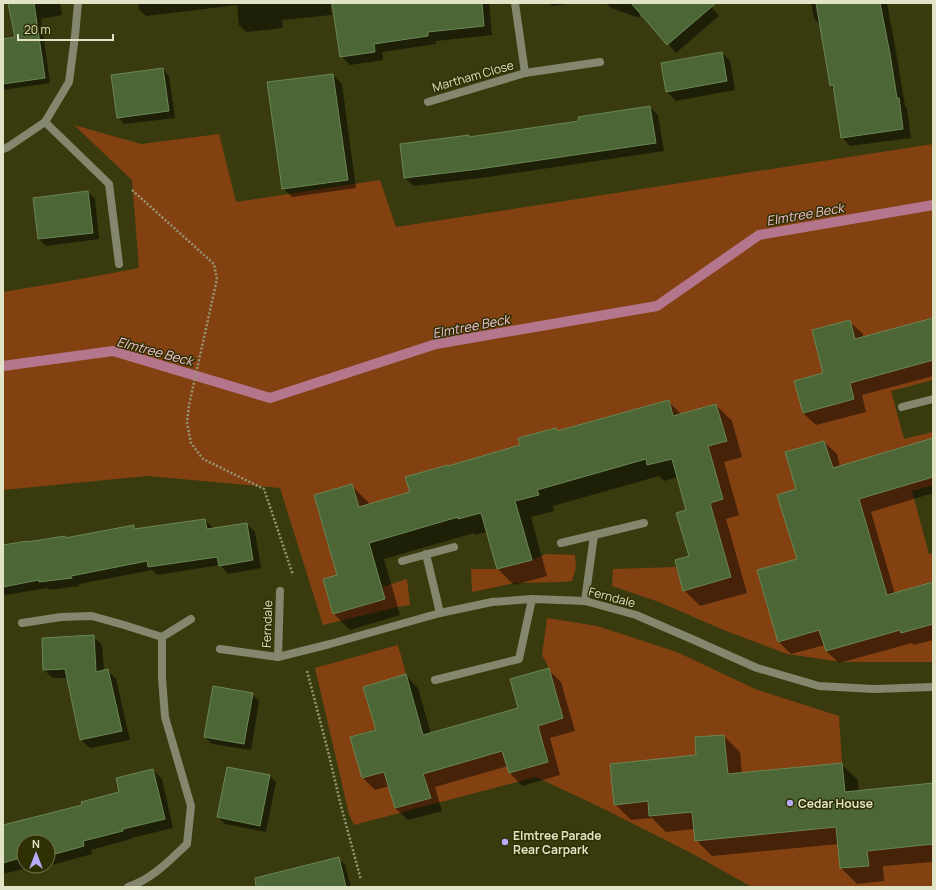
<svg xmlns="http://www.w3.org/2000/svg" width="936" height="890" viewBox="0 0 936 890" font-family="Manrope,sans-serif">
<rect width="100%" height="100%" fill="#393b0e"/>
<!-- green -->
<g fill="#834111">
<polygon points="74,125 141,144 219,134 236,202 380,180 396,227 933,144 933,380 891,391 904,439 933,432 933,485 912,491 929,554 933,553 933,662 842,662 787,654 726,631 659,602 612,586 613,569 676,567 683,591 731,577 710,503 723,499 708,446 727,440 716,404 673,416 669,400 593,421 560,442 556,428 518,438 520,445 452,478 448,465 406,477 410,492 359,507 352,485 314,495 337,575 323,579 333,614 385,599 382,587 407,579 410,605 397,607 323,625 280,488 147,476 3,490 3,292 75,280 139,268 132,180"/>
<polygon points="546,554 575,555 576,567 572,581 562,582 515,583 472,592 471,569 497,569 532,560"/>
<polygon points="547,618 597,626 677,652 755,689 839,716 842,763 728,774 724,735 695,737 697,761 652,760 610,764 614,805 648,801 649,816 692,812 836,827 840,868 868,865 867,851 933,844 933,887 752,887 693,854 602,808 536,777 354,825 349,814 315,668 398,645 406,674 364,687 376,729 350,737 362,778 384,772 395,808 430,798 423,774 502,751 509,773 548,762 537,726 563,718 549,668 542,655"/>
</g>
<!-- shadow -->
<g fill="#0007">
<polygon points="9,3 60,3 62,15 41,19 50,83 3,90 3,40 16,38"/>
<polygon points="138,3 330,3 332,15 282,20 283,28 246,32 239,25 237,5 146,16 139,9"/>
<polygon points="333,3 489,3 492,35 436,41 436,44 382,52 383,60 350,65 341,56"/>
<polygon points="549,3 576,3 552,6"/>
<polygon points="606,3 644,3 639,18 611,8"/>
<polygon points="667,3 708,3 719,16 676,53 668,44"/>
<polygon points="811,3 887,3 898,63 905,106 907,108 911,138 850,146 842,137 835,90 830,86 820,25 814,18"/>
<polygon points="722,53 730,61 735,90 676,101 667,92 662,64"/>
<polygon points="163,69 169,76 175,118 124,124 118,117"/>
<polygon points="333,75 342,84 356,188 292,197 283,188"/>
<polygon points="650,107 658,115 664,151 488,177 414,186 405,178 468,136 470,138 580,121"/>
<polygon points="88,192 95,199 99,239 46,246 39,239 34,199"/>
<polygon points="933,319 933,376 862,395 866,412 816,425 803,413 825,374 850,322 863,334 863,338"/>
<polygon points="668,401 682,415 716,405 732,421 742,457 724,462 739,515 726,519 747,593 700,606 684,590 690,557 687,511 678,477 664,481 659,476 553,506 554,511 531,517 547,576 514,585 498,569 487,532 475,535 474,533 384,559 400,615 350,630 334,614 338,576 352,486 368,502 369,505 411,493 449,467 521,446 556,429 558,431"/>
<polygon points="824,442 837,454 840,467 933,444 933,493 871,512 895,594 933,583 933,640 914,645 912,643 839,663 826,651 825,645 791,654 779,642 798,560 797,489"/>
<polygon points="205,520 213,528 247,524 255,532 261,568 228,574 220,565 157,575 152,570 79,584 79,586 49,590 47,588 6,595 3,593 3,546 65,537 66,539 133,526 137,530"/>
<polygon points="93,636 102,645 104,671 107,670 116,679 130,740 90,748 81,740 68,678 53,678 44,670"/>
<polygon points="548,669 561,682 575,731 550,738 560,775 522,786 510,773 508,766 435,787 442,811 408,820 395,808 389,786 375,790 363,778 377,730 406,676 418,688 431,734 519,708"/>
<polygon points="252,694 259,701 251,750 212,744 205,737"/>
<polygon points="724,736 740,752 742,774 841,764 858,780 859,792 933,784 933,862 883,866 884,881 857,884 841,868 839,844 712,856 696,840 695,829 666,832 652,818 631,820 615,804 697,756"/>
<polygon points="153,770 162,779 173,828 131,838 131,839 91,850 92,854 48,866 48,842 24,842 24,866 47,866 34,869 31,867 3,874 3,822 7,825 83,806 120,793"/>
<polygon points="270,776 276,782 266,832 225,824 218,817"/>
<polygon points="338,858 345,865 351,887 261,887"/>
</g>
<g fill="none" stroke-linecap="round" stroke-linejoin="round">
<!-- stream -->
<polyline stroke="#b4768c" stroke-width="10" points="3,366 113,351 270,398 436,344 657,306 759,235 933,205"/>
</g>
<!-- building -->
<g fill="#4c6635" stroke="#6b8654">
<polygon points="8,3 34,3 45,78 3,84 3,39 15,37"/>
<polygon points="332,3 482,3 484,26 428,32 428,36 374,44 375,52 340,57"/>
<polygon points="631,3 716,3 667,45"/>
<polygon points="816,3 880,3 890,54 897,98 899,98 903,129 841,138 833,85 830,86"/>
<polygon points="722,52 727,81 666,92 661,63"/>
<polygon points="163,68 169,111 117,118 111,75"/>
<polygon points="333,74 348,180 282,189 267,82"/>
<polygon points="650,106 656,143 479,169 404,178 400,144 469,135 469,137 579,121 578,117"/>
<polygon points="88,191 93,233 38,239 33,198"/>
<polygon points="933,318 933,360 850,383 854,399 803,413 794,381 823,373 812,330 850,320 855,339"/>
<polygon points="669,400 673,416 716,404 727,441 708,446 723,499 710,503 731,577 683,591 675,560 689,556 676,513 686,510 672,459 647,465 646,459 537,490 539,495 515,501 532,560 497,569 481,513 458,519 458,517 369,543 385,599 333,614 323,579 337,575 314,495 352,484 359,507 410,492 405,477 448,465 448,466 520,445 518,438 556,428 557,431"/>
<polygon points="933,438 933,477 859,499 887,595 933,582 933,624 901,633 900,630 826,651 819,630 778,642 757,570 797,559 777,495 796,489 785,452 824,441 833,468"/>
<polygon points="205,519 207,529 247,523 253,560 219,566 217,557 148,567 147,561 71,576 72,578 39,582 39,580 3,587 3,545 27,541 27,542 65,536 65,538 134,525 134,529"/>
<polygon points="94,635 96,672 108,669 122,731 80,740 65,669 43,670 42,638"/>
<polygon points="549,668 563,718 538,726 548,762 509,773 502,751 423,774 431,798 395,808 384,772 362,778 350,737 376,730 363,687 406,674 423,735 518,708 510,679"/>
<polygon points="213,686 253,693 244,744 204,737"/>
<polygon points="724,735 728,774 842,763 845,792 933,783 933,844 867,851 869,866 840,868 836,827 695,841 692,812 649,816 648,801 614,805 610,764 696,755 695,737"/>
<polygon points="227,767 270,775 260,826 217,817"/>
<polygon points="153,769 165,819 123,829 123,831 83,841 84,846 48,856 48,842 24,842 24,861 23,857 3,863 3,825 82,805 81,802 119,792 116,778"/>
<polygon points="339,857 346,887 256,887 255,878"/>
</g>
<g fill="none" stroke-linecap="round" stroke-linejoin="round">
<!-- path -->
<g stroke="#959772" stroke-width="2.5" stroke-dasharray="2 2" stroke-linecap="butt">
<polyline points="132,190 214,264 217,279 189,405 187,423 191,443 203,459 264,489 293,575"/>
<polyline points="307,671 328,751 341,806 361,880"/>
</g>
<!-- service -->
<g stroke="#84866e" stroke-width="8">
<polyline points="902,407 933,399"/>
<polyline points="561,543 644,523"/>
<polyline points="426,554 440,613"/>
<polyline points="402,561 454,547"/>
<polyline points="585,601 594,535"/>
<polyline points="435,680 519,659 532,599"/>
</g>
<!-- minor -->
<g stroke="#84866e" stroke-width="8">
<polyline points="515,3 525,73"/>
<polyline points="428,102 525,73 600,62"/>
<polyline points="45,122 109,184 119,264"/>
<polyline points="3,149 8,147 45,122 69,82 75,36 78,3"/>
<polyline points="22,623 61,617 92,616 124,625 162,637 191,619"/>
<polyline points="220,649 278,657 330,644 440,613 492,602 532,599 585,601 636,615 694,640 757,668 819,686 874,689 933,687"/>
<polyline points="278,657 280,591"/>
<path d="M128,887C152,879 169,861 187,844L191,806L165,717L162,678V637"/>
</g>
</g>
<!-- markers -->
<g fill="#b8abf7" stroke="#2f3002" stroke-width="1.5">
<circle cx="790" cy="803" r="4"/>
<circle cx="505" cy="842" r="4"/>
</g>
<g text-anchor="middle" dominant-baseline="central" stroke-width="3" stroke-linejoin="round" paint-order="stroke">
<!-- street labels -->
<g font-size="12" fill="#e0e3c5" stroke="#2f3002">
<text transform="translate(473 76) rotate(-16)">Martham Close</text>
<text transform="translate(612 597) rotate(15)">Ferndale</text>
<text transform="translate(267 624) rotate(-88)">Ferndale</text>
</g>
<!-- poi labels -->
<g font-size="12" font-weight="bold" fill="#e0e3c5" stroke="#2f3002" text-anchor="start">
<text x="798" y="803">Cedar House</text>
<text x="513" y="835">Elmtree Parade<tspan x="513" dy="14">Rear Carpark</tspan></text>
</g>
<!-- water labels -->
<g font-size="13" font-style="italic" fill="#f4c1d7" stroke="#2f3002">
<text transform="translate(805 214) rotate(-10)">Elmtree Beck</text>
<text transform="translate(471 326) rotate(-11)">Elmtree Beck</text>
<text transform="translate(155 351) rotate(15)">Elmtree Beck</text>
</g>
</g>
<!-- border -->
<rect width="936" height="890" fill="none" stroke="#e0e3c5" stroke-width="8"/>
<!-- north arrow -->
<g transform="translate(36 854)"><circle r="19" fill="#2f3002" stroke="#767850"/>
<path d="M0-3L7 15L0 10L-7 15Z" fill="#b8abf7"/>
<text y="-6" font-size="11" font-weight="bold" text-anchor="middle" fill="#e0e3c5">N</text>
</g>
<!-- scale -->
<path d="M18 34v6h95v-6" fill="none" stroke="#e0e3c5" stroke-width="2"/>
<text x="24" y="34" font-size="12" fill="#e0e3c5" stroke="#2f3002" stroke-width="3" paint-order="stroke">20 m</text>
</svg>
